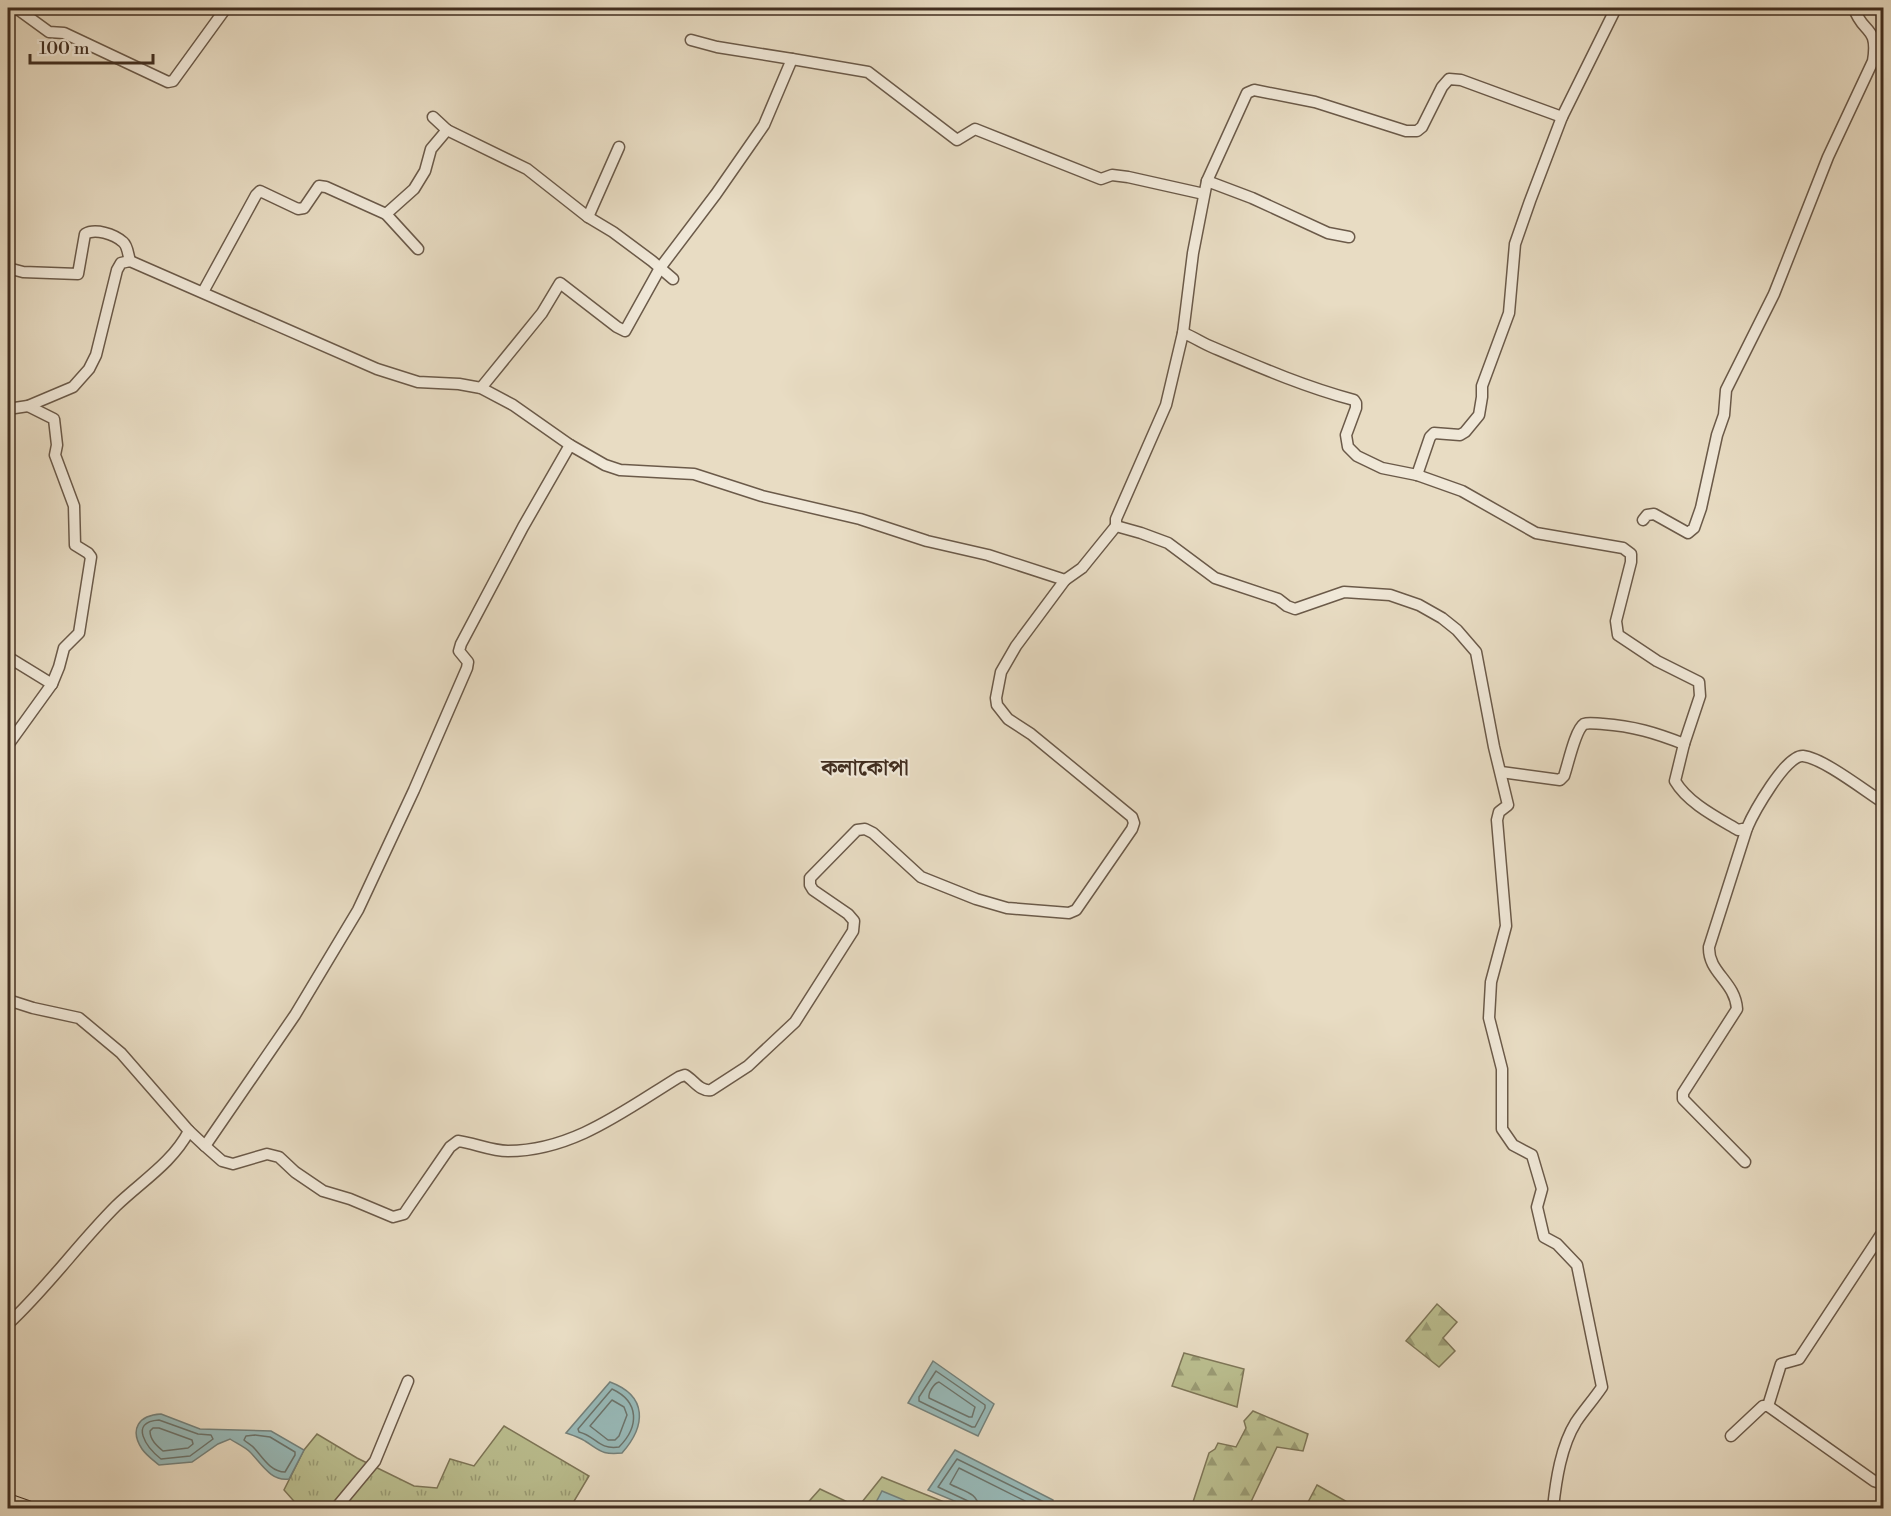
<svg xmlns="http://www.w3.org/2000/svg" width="1891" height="1516" viewBox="0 0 1891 1516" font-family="'Libre Bodoni','Noto Serif Bengali',serif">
<defs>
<pattern id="grass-tufts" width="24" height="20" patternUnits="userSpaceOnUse" patternTransform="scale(1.5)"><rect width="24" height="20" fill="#bbbf90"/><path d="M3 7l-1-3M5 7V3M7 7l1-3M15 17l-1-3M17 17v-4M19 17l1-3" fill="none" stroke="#9a9c75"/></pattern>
<pattern id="forest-firs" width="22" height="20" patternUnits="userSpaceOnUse" patternTransform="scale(1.5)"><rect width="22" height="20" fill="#bbbf90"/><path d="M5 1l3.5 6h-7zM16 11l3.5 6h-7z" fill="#9a9c75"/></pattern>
</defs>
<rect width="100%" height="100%" fill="#e8dcc3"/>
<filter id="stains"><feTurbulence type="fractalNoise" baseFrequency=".00333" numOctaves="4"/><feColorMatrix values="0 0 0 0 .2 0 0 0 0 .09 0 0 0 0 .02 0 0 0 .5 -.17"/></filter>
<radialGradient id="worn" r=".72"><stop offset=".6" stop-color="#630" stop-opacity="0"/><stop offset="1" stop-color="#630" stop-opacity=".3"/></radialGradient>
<!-- grass -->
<polygon fill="url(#grass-tufts)" stroke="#7e7658" stroke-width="1.5" points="504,1426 589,1476 570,1508 300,1508 284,1490 304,1450 317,1434 357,1458 414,1486 437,1488 450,1459 474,1466"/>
<!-- forest -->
<g fill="url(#forest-firs)" stroke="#7e7658" stroke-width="1.5">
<polygon points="1437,1304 1457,1322 1443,1338 1455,1351 1439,1367 1406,1341"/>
<polygon points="1184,1353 1244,1369 1237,1407 1172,1386"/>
<polygon points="1253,1411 1308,1434 1303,1451 1277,1447 1248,1508 1191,1508 1209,1453 1215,1449 1218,1443 1236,1447 1246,1428 1244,1421"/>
<polygon points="1317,1485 1358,1508 1305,1508"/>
</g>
<!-- park -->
<polygon fill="#bbbf90" stroke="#7e7658" stroke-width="1.5" points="882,1477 959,1508 803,1508 820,1489 858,1507"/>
<!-- water -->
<g fill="#98bab9" stroke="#75827c" stroke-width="1.5">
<polygon points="933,1361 994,1404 978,1436 908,1403"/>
<path d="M610,1382C648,1396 646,1426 622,1453C602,1455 601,1451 585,1441C579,1437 572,1435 566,1433Z"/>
<path d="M161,1414L200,1429L271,1431L304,1450L289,1479C271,1482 261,1463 250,1452C245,1447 236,1443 230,1439L218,1444L192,1462L159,1465C153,1460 146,1455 142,1449C129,1429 139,1415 161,1414Z"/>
<polygon points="955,1450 1053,1500 1053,1508 971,1508 928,1490"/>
<polygon points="882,1491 923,1508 873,1508"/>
</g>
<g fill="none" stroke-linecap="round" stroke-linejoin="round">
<!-- shore -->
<g stroke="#6c746c" stroke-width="1.5">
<polygon points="936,1371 985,1405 985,1408 975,1427 972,1427 919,1401 919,1397"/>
<path d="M939,1382L975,1407L972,1417H969L929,1398C928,1393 934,1383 939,1382Z"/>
<path d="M612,1389C640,1402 639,1427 619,1447C598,1450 596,1436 579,1432L578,1429Z"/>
<polygon points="612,1400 624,1407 627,1415 619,1436 615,1440 608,1440 590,1426"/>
<path d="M159,1420L198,1434L211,1435L213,1439L190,1456L161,1459C147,1448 128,1422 159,1420Z"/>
<path d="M153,1428H159L192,1440L193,1444L188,1448L163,1451C157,1446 150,1440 150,1431Z"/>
<path d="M255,1435L270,1437L295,1452V1455L285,1472C271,1472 263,1458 255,1449C252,1445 247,1443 244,1440L246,1436Z"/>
<polyline points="971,1508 968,1501 938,1487 957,1459 1046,1503 1047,1508"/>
<path d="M979,1508C978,1492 962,1491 950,1484L959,1468L1039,1508"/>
</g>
<defs>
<g id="minor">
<polyline points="16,8 49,32 64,33 168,82 173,81 226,8"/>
<polyline points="792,59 868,72 957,140 975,129 1101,179 1112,175 1128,177 1204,194"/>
<polyline points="447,130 527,169 588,217 613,232 652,261 673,279"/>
<polyline points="1207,181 1252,198 1328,233 1349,237"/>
<polyline points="386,214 414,189 425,171 431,149 447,130 433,117"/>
<polyline points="588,217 619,147"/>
<path d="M8,268L23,272L78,274L85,234C95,228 114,234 123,242C128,246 128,255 130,261"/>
<polyline points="203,292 256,195 260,191 298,209 304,208 319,186 326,187 386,214 418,249"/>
<polyline points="1183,333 1193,253 1207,181 1247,93 1254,90 1315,102 1406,131 1417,131 1422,127 1442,87 1449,79 1461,80 1562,117"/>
<polyline points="481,388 542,313 560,283 617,327 625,331 660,268 716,194 764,125 792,59 717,47 691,40"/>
<polyline points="28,406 54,419 57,445 55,455 74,506 75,545 88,553 91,557 79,633 64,648 59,667 52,684"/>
<polyline points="8,409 28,406 73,387 89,369 96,355 117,270 121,263 130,261 377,369 418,382 459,384 481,388 513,405 570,445"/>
<polyline points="1417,475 1430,437 1434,433 1460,435 1465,432 1479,415 1482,397 1482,386 1509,313 1515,244 1530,201 1562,117 1616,8"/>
<path d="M1643,520L1647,515L1654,514L1688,533L1694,528L1701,508L1717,435L1724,415L1726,390L1774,294L1828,157L1873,61C1879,25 1862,34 1854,8"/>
<path d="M1116,526V519L1166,405L1183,333C1194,337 1202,343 1212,347C1259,367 1305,387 1354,400L1356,403V408L1346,435L1348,447L1357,456L1382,468L1417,475L1462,491L1536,533L1623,548L1631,554V562L1616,621L1618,635L1657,661L1699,682L1700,696L1684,744L1675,781C1688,803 1716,817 1738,830L1747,828C1753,814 1786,754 1803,756C1823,758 1865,791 1884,803"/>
<polyline points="8,657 52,684 8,745"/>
<path d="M1501,772L1560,780L1564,776C1568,765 1575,730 1584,724C1589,722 1597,724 1603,724C1633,726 1656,733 1684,744"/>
<polyline points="8,1000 33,1008 79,1018 121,1053 189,1131"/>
<path d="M205,1146L222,1161L233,1164L267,1154L279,1157L295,1172L323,1191L350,1199L393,1217L404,1214L408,1208L450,1147L458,1141C474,1143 491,1151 508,1151C573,1151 625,1110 679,1077L685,1075C694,1080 700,1092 711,1090L748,1066L795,1022L853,931L854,921L848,914L813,890L810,885V878L857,830L865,829L873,833L921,877L976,899L1007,908L1069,913L1076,910L1132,829L1134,823L1132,817L1031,734L1008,719L997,705L996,698L1001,672L1016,646L1065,580"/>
<path d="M1745,1162L1683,1099V1093L1737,1009C1735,981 1708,973 1709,947L1747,828"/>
<path d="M8,1324C47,1288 78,1244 116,1206C142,1181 172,1163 189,1131L205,1146L295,1015L358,910L414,790L467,668L468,662L459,651L461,644L523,527L570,445L605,465L620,470L694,474L762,496L860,519L927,541L988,555L1065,580L1082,568L1116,526L1141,533L1168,543L1215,578L1278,599L1287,606L1295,609L1344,592L1390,595L1419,605L1442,618L1457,630L1476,652L1494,747L1508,805L1499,812L1497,820L1506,926L1491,982L1489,1018L1502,1069V1129L1513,1145L1532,1155L1542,1189L1537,1207L1544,1237L1557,1244L1577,1265L1602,1387C1594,1399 1584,1410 1576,1422C1561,1446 1556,1480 1553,1508"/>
<polyline points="1768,1406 1781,1364 1799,1359 1884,1230"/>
<polyline points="1731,1436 1763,1406 1768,1406 1874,1481 1880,1483 1884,1480"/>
<polyline points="336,1508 375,1461 408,1381"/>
</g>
<polyline id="major" points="8,1501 28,1508"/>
</defs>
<!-- minor casing -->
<use href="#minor" stroke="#6b5a49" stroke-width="13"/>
<!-- major casing -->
<use href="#major" stroke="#412e20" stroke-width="16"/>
<!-- minor -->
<use href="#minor" stroke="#f0e8d8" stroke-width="10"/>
<!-- major -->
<use href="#major" stroke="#e8dcc3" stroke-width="14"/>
</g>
<g text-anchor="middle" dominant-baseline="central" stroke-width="4.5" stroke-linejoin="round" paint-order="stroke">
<!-- quarter labels -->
<g font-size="22" font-weight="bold" fill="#412e20" stroke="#f0e8d8">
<text x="865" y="768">কলাকোপা</text>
</g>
</g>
<!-- margin -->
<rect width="1891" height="1516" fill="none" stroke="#e8dcc3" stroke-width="30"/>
<rect x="9" y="9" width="1873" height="1498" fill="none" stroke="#412e20" stroke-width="3"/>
<rect x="15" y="15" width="1861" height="1486" fill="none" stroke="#412e20" stroke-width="1.5"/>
<!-- scale -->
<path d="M30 54v9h123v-9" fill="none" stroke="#412e20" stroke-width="3"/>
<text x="39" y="54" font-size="18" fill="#412e20" stroke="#f0e8d8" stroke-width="4.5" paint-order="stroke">100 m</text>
<rect width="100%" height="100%" filter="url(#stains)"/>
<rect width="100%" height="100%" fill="url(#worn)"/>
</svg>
